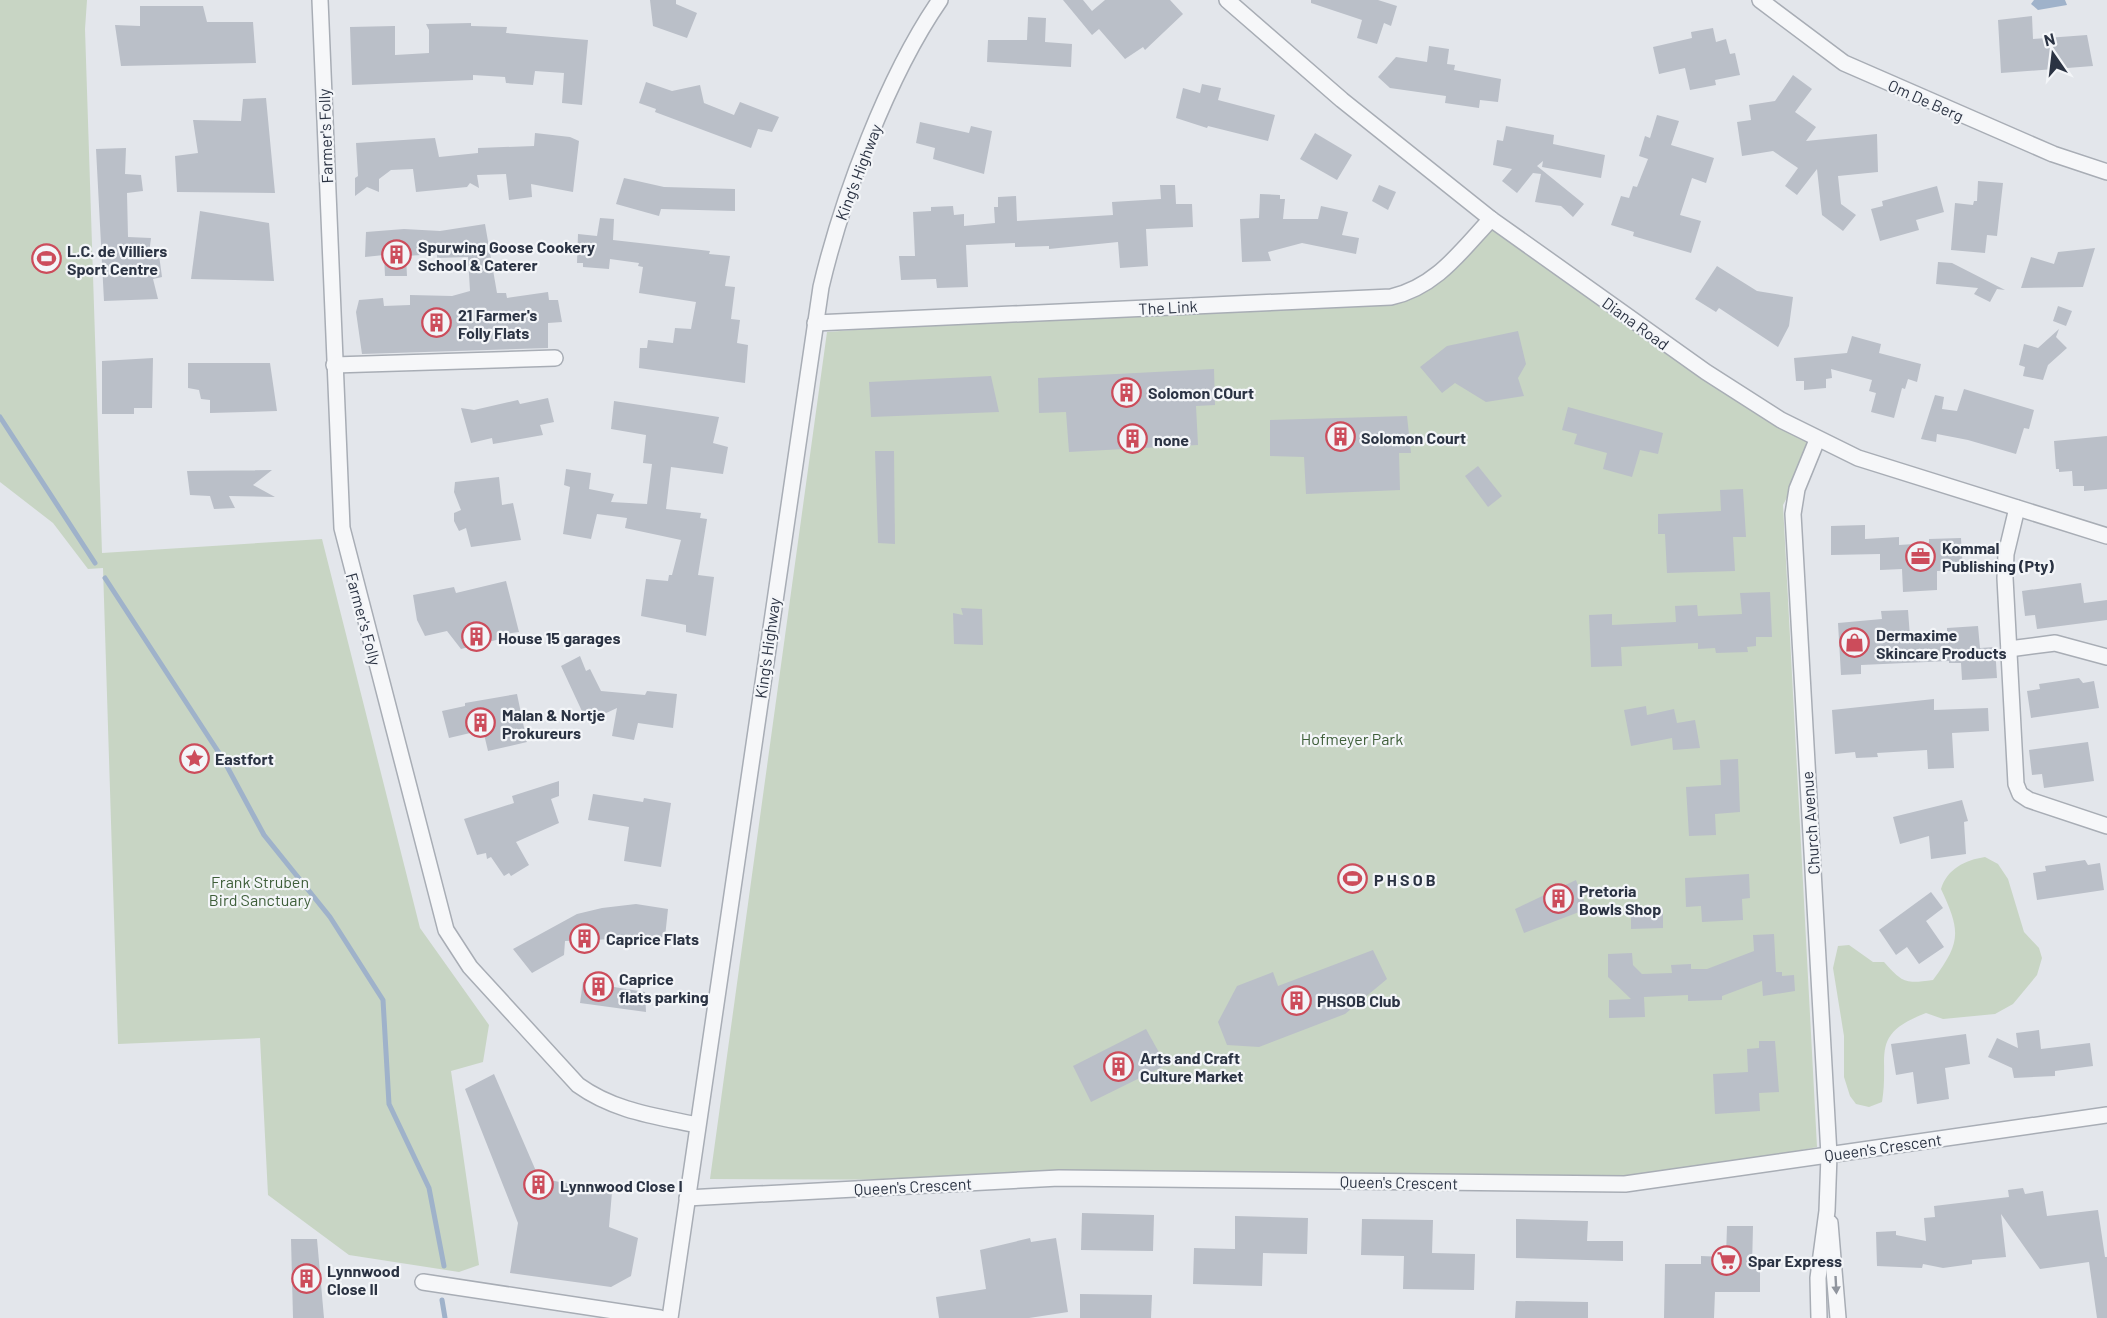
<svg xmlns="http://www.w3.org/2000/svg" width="2107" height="1318" viewBox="0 0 2107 1318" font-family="Barlow,sans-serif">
<rect width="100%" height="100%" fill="#e3e6eb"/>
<!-- green -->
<g fill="#c8d5c4">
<polygon points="0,0 87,0 85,29 102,553 322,539 420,928 489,1025 483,1062 451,1071 479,1265 459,1272 349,1255 268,1195 260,1038 118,1044 103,568 88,569 53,523 0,482"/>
<polygon points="1491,219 1817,440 1783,505 1817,1147 1638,1182 710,1179 827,332 1415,289"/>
<path d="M1985,857L1998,864L2008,879L2024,932L2039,948L2042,958L2037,975L2013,1004L1995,1014L1943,1019L1926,1013C1868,1035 1890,1055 1882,1102L1869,1107L1856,1104L1850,1096L1844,1077V1036L1833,968L1838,946L1849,945L1873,962H1884C1903,983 1905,984 1933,980C1961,942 1961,932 1941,889C1947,869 1965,860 1985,857Z"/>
</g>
<!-- water -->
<polygon fill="#9fb2ca" points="2034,0 2065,0 2067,5 2038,10 2031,4"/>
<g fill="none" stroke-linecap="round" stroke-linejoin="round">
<!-- stream -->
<g stroke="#9fb2ca" stroke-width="5">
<polyline points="0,417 95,563"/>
<polyline points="105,578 223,759 264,835 330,917 383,1000 389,1104 429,1188 444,1266"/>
<polyline points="442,1300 445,1318"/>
</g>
</g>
<!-- building -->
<g fill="#babfc8">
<polygon points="650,0 676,0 676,4 697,13 687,38 653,26"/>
<polygon points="1063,0 1083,0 1092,11 1105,0 1170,0 1183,14 1145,50 1143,47 1125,59 1099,29 1092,35"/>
<polygon points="1311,0 1378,0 1397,6 1391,26 1384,23 1377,44 1357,38 1362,20 1311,3"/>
<polygon points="140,6 203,6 207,22 253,22 256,63 121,66 115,25 140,26"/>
<polygon points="2032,16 2033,39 2087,35 2093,66 2001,73 1998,20"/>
<polygon points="1028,17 1046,18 1045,42 1072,44 1071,67 987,62 988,40 1027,40"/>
<polygon points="471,23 471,26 507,27 506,33 588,40 582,105 562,103 564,73 535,71 533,85 506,83 505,77 473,75 473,80 352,85 350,27 395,26 395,55 429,53 429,30 426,24"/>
<polygon points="1713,28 1716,42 1726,39 1730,54 1735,53 1740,75 1715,80 1716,85 1690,90 1685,68 1659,74 1653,47 1692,38 1691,32"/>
<polygon points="1429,46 1449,49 1447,64 1455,65 1454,70 1501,79 1498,102 1480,100 1479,108 1445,103 1446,96 1390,88 1378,77 1396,57 1427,62"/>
<polygon points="1793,75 1812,89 1795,112 1816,127 1806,141 1877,134 1878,172 1838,176 1841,204 1856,215 1843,231 1822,215 1817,169 1797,195 1785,186 1798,168 1773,151 1742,156 1737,122 1751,120 1749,105 1775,101"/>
<polygon points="646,82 672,91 700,85 704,103 734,115 740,102 779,117 772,132 758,129 751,148 655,112 656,109 639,103"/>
<polygon points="1202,84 1221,88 1218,100 1275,115 1268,141 1208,126 1207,128 1176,118 1183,88 1200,93"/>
<polygon points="266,98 275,193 177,192 175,156 198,153 193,120 241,121 243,99"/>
<polygon points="1657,115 1679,121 1671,145 1714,158 1706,183 1692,178 1680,215 1701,221 1691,253 1633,236 1634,232 1611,225 1621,196 1629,198 1633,186 1637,187 1648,159 1639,156 1645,136 1650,138"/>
<polygon points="920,122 969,133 971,126 992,131 984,174 933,159 935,148 916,143"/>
<polygon points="1506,126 1554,135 1553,144 1605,155 1601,178 1542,167 1543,161 1537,166 1584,204 1573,217 1561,206 1535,202 1541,174 1533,173 1517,193 1502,181 1512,169 1493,165 1497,140 1503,141"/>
<polygon points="535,133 570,137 579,141 573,192 531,184 532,197 509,200 506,174 477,175 479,188 470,183 467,187 416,192 413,169 391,170 379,179 379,192 367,187 355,196 355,178 358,176 356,143 435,138 439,157 478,153 478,148 534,146"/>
<polygon points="1315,133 1352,155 1337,180 1300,159"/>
<polygon points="126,148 125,174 141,175 143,191 127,193 128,237 151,238 149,254 159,255 162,277 153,279 158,299 104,301 96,149"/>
<polygon points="624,178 664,187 735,189 735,211 661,209 659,216 616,204"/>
<polygon points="1978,181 2003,183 1997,236 1987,235 1985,253 1951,250 1955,203 1973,205 1974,201 1977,201"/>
<polygon points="1160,185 1175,185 1176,204 1192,204 1193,227 1146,229 1148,266 1120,268 1118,242 1049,249 1049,246 1015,247 1015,243 966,245 968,287 937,288 936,279 901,280 899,256 915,256 913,212 931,211 931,207 953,206 954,215 964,214 964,226 995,223 994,207 998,207 998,197 1016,196 1017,221 1113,215 1112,202 1161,199"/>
<polygon points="1379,185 1396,192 1388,210 1372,201"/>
<polygon points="1937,186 1944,212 1916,220 1919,230 1880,241 1871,209 1883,206 1882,201"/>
<polygon points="1260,194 1280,195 1280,199 1285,199 1283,219 1318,219 1321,206 1348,212 1342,235 1359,238 1356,254 1302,243 1268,252 1271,261 1242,262 1240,219 1259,218"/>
<polygon points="200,211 269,223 274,281 191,279"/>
<polygon points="600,218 614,219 613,240 710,251 709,254 730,256 725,286 735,287 731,319 740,320 737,343 748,345 745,383 639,368 640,348 647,348 648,340 673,343 675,328 691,329 696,302 639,293 643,267 638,266 639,263 610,259 609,269 583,267 583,263 577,263 578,234 597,236"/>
<polygon points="485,224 497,293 506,293 507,298 548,292 549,300 558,300 562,322 548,323 548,348 362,354 356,312 359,300 383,298 384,306 410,305 410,295 452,296 470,291 468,257 437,258 437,254 406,256 407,276 385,276 384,255 365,257 366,232 404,229 440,231"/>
<polygon points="2095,248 2083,287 2021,288 2031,257 2054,264 2058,252"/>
<polygon points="1938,262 1952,263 2005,290 1997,289 1990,302 1974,294 1978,288 1936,284"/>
<polygon points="1717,266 1757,291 1793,297 1789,326 1778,347 1719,308 1716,312 1695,299"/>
<polygon points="2058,306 2072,311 2066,326 2053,321"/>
<polygon points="2059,329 2056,337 2067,348 2048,365 2043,380 2023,376 2025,367 2019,365 2024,344 2038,348"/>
<polygon points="1518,331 1526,364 1518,378 1524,396 1486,402 1455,383 1442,393 1420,367 1447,346"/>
<polygon points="1852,336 1881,344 1879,353 1921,364 1917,382 1908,379 1905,389 1902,388 1894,418 1871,412 1876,393 1869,391 1872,380 1831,369 1832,378 1826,379 1826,388 1804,390 1804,381 1796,381 1794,358 1847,353"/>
<polygon points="153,358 152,408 134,408 134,414 102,414 102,361"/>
<polygon points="188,363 270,363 277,411 210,413 210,400 201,399 199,390 188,388"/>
<polygon points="1214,369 1215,405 1196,406 1198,445 1069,452 1066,412 1039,413 1038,378"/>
<polygon points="991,376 999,412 871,417 869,382"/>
<polygon points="1964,389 2034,410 2029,429 2024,428 2016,454 1968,440 1937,434 1936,442 1921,439 1935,395 1944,397 1942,409 1957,411"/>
<polygon points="548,398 554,422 540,425 543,435 493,444 492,438 471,443 461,408 474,410 518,400 520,404"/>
<polygon points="614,401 719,417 713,443 728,447 723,474 671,467 666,509 701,513 700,518 707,519 698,575 714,577 706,636 686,632 686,625 641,616 646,579 668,581 669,575 672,575 681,540 625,528 627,518 597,514 591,539 563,534 570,487 564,485 566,469 591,473 589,489 614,494 611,502 647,504 652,464 643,463 646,435 611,429"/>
<polygon points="1568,407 1663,433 1658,454 1640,450 1632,477 1603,469 1607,453 1574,444 1577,434 1562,430"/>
<polygon points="1407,416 1411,453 1399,453 1400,490 1306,494 1304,457 1270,456 1270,420"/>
<polygon points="2107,436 2107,489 2084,491 2084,486 2073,486 2072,471 2059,472 2059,469 2056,469 2054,441"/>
<polygon points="875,451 894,451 895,544 878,543"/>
<polygon points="1478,466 1502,496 1488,507 1465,476"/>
<polygon points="272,470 253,485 275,497 229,496 235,508 214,509 210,496 190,495 187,471"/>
<polygon points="499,477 502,505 513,503 521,540 471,547 466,528 459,531 454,521 454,513 461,510 454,492 455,482"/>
<polygon points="1743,489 1746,537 1733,537 1735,571 1667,573 1665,534 1658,534 1658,514 1721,511 1720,490"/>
<polygon points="1865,525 1865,539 1899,537 1899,545 1929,543 1929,539 1961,538 1963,570 1937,571 1937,590 1903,592 1902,569 1880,570 1880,554 1831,555 1831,526"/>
<polygon points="506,581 519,632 498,635 500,639 461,649 447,631 425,636 417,620 413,595 454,587 456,593"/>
<polygon points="2081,583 2084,603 2107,600 2107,620 2037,629 2035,615 2025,616 2022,591"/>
<polygon points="1770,592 1772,637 1756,637 1756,646 1747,647 1748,652 1716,653 1715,648 1698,649 1698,643 1621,647 1622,666 1591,667 1589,615 1612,614 1612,625 1676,622 1675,606 1697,605 1698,616 1742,614 1740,593"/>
<polygon points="961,608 982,609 983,645 954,644 953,613 963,615"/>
<polygon points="1908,610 1910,637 1947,635 1947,628 1978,626 1980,648 1995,647 1997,678 1962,680 1961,663 1949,663 1949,661 1861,665 1861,674 1841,675 1838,623 1882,619 1881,611"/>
<polygon points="580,656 586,671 590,669 601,691 645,695 647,691 677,694 673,728 638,723 634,740 612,736 617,708 587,722 561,666"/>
<polygon points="2079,678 2083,683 2094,681 2099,708 2031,718 2027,691 2040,689 2039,684"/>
<polygon points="517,694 527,742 488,751 483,730 449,738 442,711 465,706 465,703"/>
<polygon points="1934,699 1934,710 1988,708 1989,731 1952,733 1954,768 1928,769 1927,750 1877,753 1878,757 1856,758 1855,752 1835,754 1832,710"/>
<polygon points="1646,706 1647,715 1674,709 1677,723 1695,720 1700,748 1673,750 1672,738 1631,746 1624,710"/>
<polygon points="2088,742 2094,781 2044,788 2042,774 2032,775 2029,750"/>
<polygon points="1738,759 1740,812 1715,814 1716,835 1689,836 1686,787 1721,785 1720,760"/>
<polygon points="559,781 559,796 551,799 559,823 516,842 529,865 511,876 509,873 504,876 491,857 487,859 486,853 477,855 464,819 514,803 512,796"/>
<polygon points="593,794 643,802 644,798 671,803 661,867 624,861 629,827 588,820"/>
<polygon points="1962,800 1968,821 1964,822 1966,854 1931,859 1929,836 1900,844 1893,817"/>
<polygon points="2085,860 2088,865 2100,863 2104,890 2037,900 2033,873 2046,871 2045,866"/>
<polygon points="1749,874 1750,898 1742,899 1743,920 1702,922 1701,906 1686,907 1685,878"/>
<polygon points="1576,880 1587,909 1524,933 1515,909"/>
<polygon points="1931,892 1943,908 1926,921 1944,947 1919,964 1907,947 1896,955 1879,930"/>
<polygon points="636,904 668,909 665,937 565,941 564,955 532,973 513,949 577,914 602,908"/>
<polygon points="1663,908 1663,928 1631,929 1631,909"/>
<polygon points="1774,934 1776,972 1782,972 1782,976 1794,975 1795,991 1763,996 1762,981 1722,996 1722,1000 1688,1001 1688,995 1644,997 1645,1017 1609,1018 1609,1000 1631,999 1608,977 1608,954 1632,953 1633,965 1642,974 1672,973 1671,965 1691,964 1691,969 1707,969 1754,951 1753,935"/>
<polygon points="1373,950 1387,979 1345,1014 1259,1047 1227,1045 1218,1022 1237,986 1273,972 1278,986"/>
<polygon points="583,982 645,992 646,1012 580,1003"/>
<polygon points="1146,1029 1166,1065 1091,1102 1073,1066"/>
<polygon points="2039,1030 2041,1049 2090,1043 2093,1066 2055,1071 2055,1076 2014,1078 2012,1068 1988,1057 1997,1038 2018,1048 2016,1033"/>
<polygon points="1966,1034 1970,1064 1945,1068 1949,1099 1917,1104 1913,1072 1896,1075 1891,1044"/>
<polygon points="1759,1041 1775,1041 1779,1092 1759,1093 1760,1111 1715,1114 1713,1074 1748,1072 1747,1049 1759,1048"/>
<polygon points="494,1074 539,1178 612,1192 609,1227 638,1238 631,1276 611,1287 510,1273 518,1223 465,1089"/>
<polygon points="2023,1188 2025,1194 2043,1191 2047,1216 2098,1210 2105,1257 2107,1257 2107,1318 2097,1318 2089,1262 2040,1269 2001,1214 2006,1257 1972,1260 1972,1264 1943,1268 1923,1264 1922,1268 1877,1266 1876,1232 1896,1231 1896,1235 1926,1241 1924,1218 1935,1217 1934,1206 2009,1197 2008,1190"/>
<polygon points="1082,1213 1154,1215 1153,1251 1081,1250"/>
<polygon points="1235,1216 1308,1218 1307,1254 1263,1253 1262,1286 1193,1284 1194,1248 1235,1249"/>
<polygon points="1362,1219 1433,1220 1432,1253 1475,1254 1474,1290 1403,1289 1404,1256 1361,1255"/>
<polygon points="1516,1219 1588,1221 1587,1241 1623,1241 1623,1261 1516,1258"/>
<polygon points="1727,1226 1753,1226 1752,1267 1760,1267 1760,1292 1715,1292 1714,1318 1664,1318 1665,1264 1701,1264 1701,1256 1726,1257"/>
<polygon points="1030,1238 1031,1242 1056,1238 1068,1312 1029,1318 939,1318 936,1297 986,1289 980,1250"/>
<polygon points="291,1239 317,1239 324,1318 293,1318"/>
<polygon points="1080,1294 1152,1295 1151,1318 1080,1318"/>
<polygon points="1516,1301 1588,1302 1588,1318 1515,1318"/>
</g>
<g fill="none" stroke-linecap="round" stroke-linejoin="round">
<defs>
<g id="minor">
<path d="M320,0L342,528L446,930L470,967L578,1085C614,1111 655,1116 697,1125"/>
<polyline points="1227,0 1342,100 1491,219 1706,372 1781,420 1858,458 2107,536"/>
<polyline points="1760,0 1844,63 2053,154 2107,172"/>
<path d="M815,323L1391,297C1436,287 1461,251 1491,219"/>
<polyline points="334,365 555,358"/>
<polyline points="1817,440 1797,489 1793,514 1829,1155 1827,1211 1818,1278 1819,1318"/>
<polyline points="2017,508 2006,554 2005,578 2016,784 2020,794 2029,800 2107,826"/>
<polyline points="2009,649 2055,643 2107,657"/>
<polyline points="687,1198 1059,1178 1625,1184 2107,1115"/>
<polyline points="1830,1223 1838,1318"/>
<polyline points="423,1282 660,1318"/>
<path d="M670,1318L821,287C842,198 888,75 940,0"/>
</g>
</defs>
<!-- minor casing -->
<use href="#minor" stroke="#a8adb5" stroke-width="18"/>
<!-- minor -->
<use href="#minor" stroke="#f6f7f9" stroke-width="15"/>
</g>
<!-- one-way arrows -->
<defs><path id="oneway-solid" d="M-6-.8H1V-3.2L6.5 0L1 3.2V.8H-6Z" transform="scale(1.5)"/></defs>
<use fill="#90959e" href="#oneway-solid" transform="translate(1836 1285) rotate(87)"/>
<!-- icons -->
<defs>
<symbol id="building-ring" viewBox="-11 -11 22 22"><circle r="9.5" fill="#f3f5f8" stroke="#cc4c5b" stroke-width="1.5"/><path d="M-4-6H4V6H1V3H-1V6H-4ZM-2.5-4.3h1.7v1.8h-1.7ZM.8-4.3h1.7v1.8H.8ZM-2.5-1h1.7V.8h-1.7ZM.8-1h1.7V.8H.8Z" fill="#cc4c5b"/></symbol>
<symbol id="stadium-ring" viewBox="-11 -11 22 22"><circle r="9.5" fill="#f3f5f8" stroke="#cc4c5b" stroke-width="1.5"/><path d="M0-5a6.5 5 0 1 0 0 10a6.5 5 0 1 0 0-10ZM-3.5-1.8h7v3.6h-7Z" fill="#cc4c5b"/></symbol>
<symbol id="office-ring" viewBox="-11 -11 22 22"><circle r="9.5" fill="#f3f5f8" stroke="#cc4c5b" stroke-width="1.5"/><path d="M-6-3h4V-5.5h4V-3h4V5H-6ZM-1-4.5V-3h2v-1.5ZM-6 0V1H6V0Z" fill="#cc4c5b"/></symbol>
<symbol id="shop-ring" viewBox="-11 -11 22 22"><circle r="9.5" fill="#f3f5f8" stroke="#cc4c5b" stroke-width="1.5"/><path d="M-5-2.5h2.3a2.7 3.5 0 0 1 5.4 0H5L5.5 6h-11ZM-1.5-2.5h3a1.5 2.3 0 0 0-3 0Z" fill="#cc4c5b"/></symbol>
<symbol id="sight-ring" viewBox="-11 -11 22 22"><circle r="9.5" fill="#f3f5f8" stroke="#cc4c5b" stroke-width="1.5"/><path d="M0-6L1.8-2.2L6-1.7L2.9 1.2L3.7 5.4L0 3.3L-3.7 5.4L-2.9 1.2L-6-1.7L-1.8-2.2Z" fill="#cc4c5b"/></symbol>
<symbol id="supermarket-ring" viewBox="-11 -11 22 22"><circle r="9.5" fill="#f3f5f8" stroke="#cc4c5b" stroke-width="1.5"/><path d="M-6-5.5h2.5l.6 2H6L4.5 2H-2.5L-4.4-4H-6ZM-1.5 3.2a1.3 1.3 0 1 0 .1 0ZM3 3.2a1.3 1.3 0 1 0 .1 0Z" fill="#cc4c5b"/></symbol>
</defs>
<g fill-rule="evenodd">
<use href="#building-ring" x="380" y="238" width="33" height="33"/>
<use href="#stadium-ring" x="30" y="242" width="33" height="33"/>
<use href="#building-ring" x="420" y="306" width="33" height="33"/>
<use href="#building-ring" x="1110" y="376" width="33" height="33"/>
<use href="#building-ring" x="1324" y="420" width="33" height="33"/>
<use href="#building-ring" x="1116" y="422" width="33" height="33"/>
<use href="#office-ring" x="1904" y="540" width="33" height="33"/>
<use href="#building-ring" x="460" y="620" width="33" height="33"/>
<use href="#shop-ring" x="1838" y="626" width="33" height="33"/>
<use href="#building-ring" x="464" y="706" width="33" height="33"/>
<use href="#sight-ring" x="178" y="742" width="33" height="33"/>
<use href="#stadium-ring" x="1336" y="862" width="33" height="33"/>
<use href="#building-ring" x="1542" y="882" width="33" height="33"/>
<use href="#building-ring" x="568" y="922" width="33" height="33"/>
<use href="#building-ring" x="582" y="970" width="33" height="33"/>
<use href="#building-ring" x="1280" y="984" width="33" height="33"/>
<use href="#building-ring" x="1102" y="1050" width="33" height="33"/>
<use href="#building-ring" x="522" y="1168" width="33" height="33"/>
<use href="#supermarket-ring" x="1710" y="1244" width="33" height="33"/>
<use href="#building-ring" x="290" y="1262" width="33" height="33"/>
</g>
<g text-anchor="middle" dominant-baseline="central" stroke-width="4.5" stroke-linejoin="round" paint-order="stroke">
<!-- street labels -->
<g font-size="16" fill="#2b3343" stroke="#f3f5f8">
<text transform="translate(1926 100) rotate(24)">Om De Berg</text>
<text transform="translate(325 136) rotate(-92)">Farmer's Folly</text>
<text transform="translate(858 172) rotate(-69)">King's Highway</text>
<text transform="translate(1168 307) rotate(-3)">The Link</text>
<text transform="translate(1636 323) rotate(36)">Diana Road</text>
<text transform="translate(364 619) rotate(75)">Farmer's Folly</text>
<text transform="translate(767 648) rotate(-82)">King's Highway</text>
<text transform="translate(1810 823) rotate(-94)">Church Avenue</text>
<text transform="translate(1883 1147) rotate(-8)">Queen's Crescent</text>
<text transform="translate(1399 1182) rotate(1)">Queen's Crescent</text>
<text transform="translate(913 1186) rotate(-3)">Queen's Crescent</text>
</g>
<!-- poi labels -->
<g font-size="16" font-weight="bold" fill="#2b3343" stroke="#f3f5f8" text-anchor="start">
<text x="418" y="246">Spurwing Goose Cookery<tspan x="418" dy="18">School &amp; Caterer</tspan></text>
<text x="67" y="250">L.C. de Villiers<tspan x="67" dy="18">Sport Centre</tspan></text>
<text x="458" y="314">21 Farmer's<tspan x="458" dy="18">Folly Flats</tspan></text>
<text x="1148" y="392">Solomon COurt</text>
<text x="1361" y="437">Solomon Court</text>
<text x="1154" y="439">none</text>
<text x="1942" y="547">Kommal<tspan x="1942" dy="18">Publishing (Pty)</tspan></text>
<text x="1876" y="634">Dermaxime<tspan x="1876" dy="18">Skincare Products</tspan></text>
<text x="498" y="637">House 15 garages</text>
<text x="502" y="714">Malan &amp; Nortje<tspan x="502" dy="18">Prokureurs</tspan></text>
<text x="215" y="758">Eastfort</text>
<text x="1374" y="879">P H S O B</text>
<text x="1579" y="890">Pretoria<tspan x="1579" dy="18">Bowls Shop</tspan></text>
<text x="606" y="938">Caprice Flats</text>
<text x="619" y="978">Caprice<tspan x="619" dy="18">flats parking</tspan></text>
<text x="1317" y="1000">PHSOB Club</text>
<text x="1140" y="1057">Arts and Craft<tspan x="1140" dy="18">Culture Market</tspan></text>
<text x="560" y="1185">Lynnwood Close I</text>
<text x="1748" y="1260">Spar Express</text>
<text x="327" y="1270">Lynnwood<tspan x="327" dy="18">Close II</tspan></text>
</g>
<!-- park labels -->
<g font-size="16" fill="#3e5e39" stroke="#f3f5f8">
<text x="1352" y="738">Hofmeyer Park</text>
<text x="260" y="881">Frank Struben<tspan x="260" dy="18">Bird Sanctuary</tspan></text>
</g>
</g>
<!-- north arrow -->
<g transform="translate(2053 54) rotate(346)" stroke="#f3f5f8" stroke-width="4.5" paint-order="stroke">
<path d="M0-4.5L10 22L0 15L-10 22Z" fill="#2b3343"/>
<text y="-9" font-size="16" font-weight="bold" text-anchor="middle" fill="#2b3343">N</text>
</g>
</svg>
